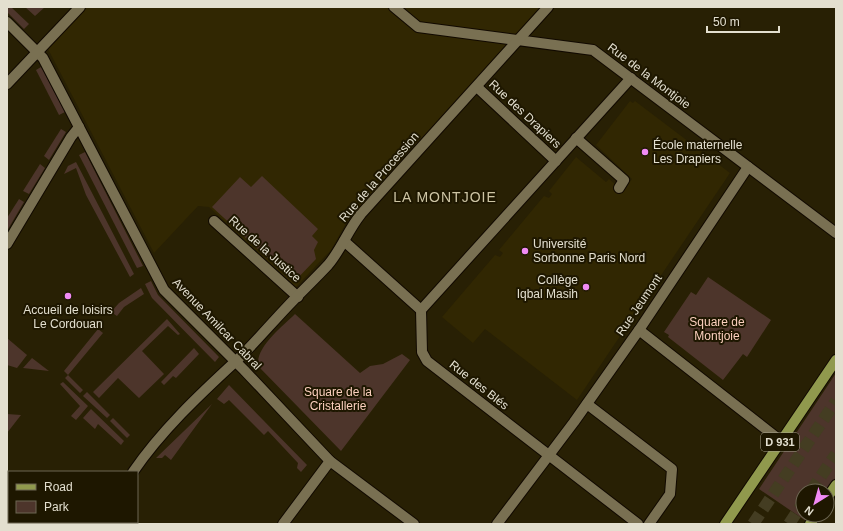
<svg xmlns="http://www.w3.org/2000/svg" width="843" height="531" viewBox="0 0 843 531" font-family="Arial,sans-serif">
<rect width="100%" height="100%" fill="#282004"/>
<!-- built -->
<g fill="#312702">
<polygon points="87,7 543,7 346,223 331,250 296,287 209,207 198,206 154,253 48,49"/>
<polygon points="630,101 633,103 635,101 730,173 577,400 485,329 473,343 442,317 495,255 500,257 503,253 499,250 544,196 549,198 552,194 549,191 576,157 606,182 609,179 623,191 632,179 596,145"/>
</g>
<!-- green -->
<g fill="#4d352b">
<polygon points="8,7 11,7 29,24 24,29 7,12"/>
<polygon points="25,7 45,7 35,16"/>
<polygon points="41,67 65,112 59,115 36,70"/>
<polygon points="61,129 66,132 49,160 44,156"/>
<polygon points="85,152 143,266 137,268 79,155"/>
<polygon points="76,162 134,274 130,277 86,195 76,168 64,174 68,166"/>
<polygon points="40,164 45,168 29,194 23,191"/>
<polygon points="262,176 318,229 312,236 318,242 314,250 316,259 294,282 212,207 240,177 251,187"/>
<polygon points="19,199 24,202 7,231 7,218"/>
<polygon points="708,277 771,320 747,357 743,354 723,380 668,337 669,335 664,332 691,292 696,295"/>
<polygon points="151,281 158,295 219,357 215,362 152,298 145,284"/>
<polygon points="141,288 144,294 124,307 117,316 111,312 119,303"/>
<path d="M295,314L360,373L370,366L383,364L402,354L410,360L341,451L259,367C253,349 283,326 295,314Z"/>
<polygon points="167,319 180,334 178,335 168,326 142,351 164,374 139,398 118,378 99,398 93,392"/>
<polygon points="98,329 103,333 68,375 83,390 80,393 65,378 68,375 64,371"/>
<polygon points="7,338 27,355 17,368 7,365"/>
<polygon points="194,348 199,354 176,378 173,376 164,385 161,382"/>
<polygon points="32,358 49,371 23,368"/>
<polygon points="836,373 836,477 826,491 803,491 803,515 810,515 806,521 759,489"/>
<polygon points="63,382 88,406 76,420 71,416 80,406 60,384"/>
<polygon points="229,385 307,465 301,472 297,468 298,463 268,431 264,435 229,400 224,404 217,399"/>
<polygon points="87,392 110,415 107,418 83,396"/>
<polygon points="212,404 171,460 165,455 162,458 156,458"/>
<polygon points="91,409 124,441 121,445 98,424 95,429 83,418"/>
<polygon points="7,414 21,415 7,433"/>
<polygon points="113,418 130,435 127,438 110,421"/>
</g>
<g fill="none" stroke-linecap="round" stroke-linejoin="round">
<!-- highway-tunnel -->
<g stroke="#443d22" stroke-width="12" stroke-dasharray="12 6" stroke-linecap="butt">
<polyline points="811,491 836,454"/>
<polyline points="753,524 836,401"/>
<polyline points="789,524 803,503"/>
</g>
<defs>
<g id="minor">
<polyline points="394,7 418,27 593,50 836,233"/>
<polyline points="7,22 43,58 164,290 244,370 330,461 414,524"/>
<polyline points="7,84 80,7"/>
<polyline points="477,87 556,161"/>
<polyline points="576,138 624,180 619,188"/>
<polyline points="214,221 298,297"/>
<polyline points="344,241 421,310 422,352 427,361 638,524"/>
<polyline points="7,244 71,137 79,127"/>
<polyline points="421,310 631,78"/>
<polyline points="639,330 781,441"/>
<polyline points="587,404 672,469 670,494 649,524"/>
<path d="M133,472C161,431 199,395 236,361C253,345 269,326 286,308C299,294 314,280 328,265C341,250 348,230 361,214L548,7"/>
<polyline points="99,524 100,522"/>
<polyline points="283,524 330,461"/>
<polyline points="497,524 574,422 639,330 748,167"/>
</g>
<g id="major">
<polyline points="827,498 836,485"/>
<polyline points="725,524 836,360"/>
<polyline points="810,524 816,515"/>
</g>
</defs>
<!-- minor casing -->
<use href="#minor" stroke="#110900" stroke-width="12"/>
<!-- major casing -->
<use href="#major" stroke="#110900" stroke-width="12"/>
<!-- minor -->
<use href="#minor" stroke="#797052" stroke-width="10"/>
<!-- major -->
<use href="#major" stroke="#90994d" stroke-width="10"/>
</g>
<!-- markers -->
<g fill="#f18af4" stroke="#1e1700" stroke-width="1.5">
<circle cx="645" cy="152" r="4"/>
<circle cx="525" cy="251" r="4"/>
<circle cx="586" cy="287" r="4"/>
<circle cx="68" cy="296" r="4"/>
</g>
<g text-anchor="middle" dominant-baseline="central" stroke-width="4" stroke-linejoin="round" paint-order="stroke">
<!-- shield labels -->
<rect fill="#1e1700" stroke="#a8a391" stroke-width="1" x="761" y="433" width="38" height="18" rx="3"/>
<g font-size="11" font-weight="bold" fill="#e3dfcf">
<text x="780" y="442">D 931</text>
</g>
<!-- street labels -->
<g font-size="12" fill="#e3dfcf" stroke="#1e1700">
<text transform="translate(649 76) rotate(37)">Rue de la Montjoie</text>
<text transform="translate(525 114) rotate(43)">Rue des Drapiers</text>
<text transform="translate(379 177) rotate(-49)">Rue de la Procession</text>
<text transform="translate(265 249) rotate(42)">Rue de la Justice</text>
<text transform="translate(639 305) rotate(-56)">Rue Jeumont</text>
<text transform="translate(217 324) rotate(46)">Avenue Amilcar Cabral</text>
<text transform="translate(479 385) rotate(38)">Rue des Blés</text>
</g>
<!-- poi labels -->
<g font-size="12" fill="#e3dfcf" stroke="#1e1700" text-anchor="start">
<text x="653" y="145">École maternelle<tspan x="653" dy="14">Les Drapiers</tspan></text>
<text x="533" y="244">Université<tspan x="533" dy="14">Sorbonne Paris Nord</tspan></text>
<text x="578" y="280" text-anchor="end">Collège<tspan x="578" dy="14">Iqbal Masih</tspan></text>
<text x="68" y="310" text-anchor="middle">Accueil de loisirs<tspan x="68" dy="14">Le Cordouan</tspan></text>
</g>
<!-- park labels -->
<g font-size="12" fill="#fcd0be" stroke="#1e1700">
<text x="717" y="322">Square de<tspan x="717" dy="14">Montjoie</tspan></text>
<text x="338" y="392">Square de la<tspan x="338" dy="14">Cristallerie</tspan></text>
</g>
<!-- quarter labels -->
<g font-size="14" letter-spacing="1" fill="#cdc4a4" stroke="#1e1700">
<text x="445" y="197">LA MONTJOIE</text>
</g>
</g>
<!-- border -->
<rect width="843" height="531" fill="none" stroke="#e3dfcf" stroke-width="16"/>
<!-- legend -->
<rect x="8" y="471" width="130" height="52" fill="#1e1700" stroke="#6d6753"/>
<rect x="16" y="484" width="20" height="6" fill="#90994d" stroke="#6d6753"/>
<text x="44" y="491" font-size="12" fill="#e3dfcf">Road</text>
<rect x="16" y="501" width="20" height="12" fill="#4d352b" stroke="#6d6753"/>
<text x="44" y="511" font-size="12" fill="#e3dfcf">Park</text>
<!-- north arrow -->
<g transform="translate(815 503) rotate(217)"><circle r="19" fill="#1e1700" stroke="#6d6753"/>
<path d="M0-3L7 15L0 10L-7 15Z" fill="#f18af4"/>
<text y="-6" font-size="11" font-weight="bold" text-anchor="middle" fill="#e3dfcf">N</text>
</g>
<!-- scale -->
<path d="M707 26v6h72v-6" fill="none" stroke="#e3dfcf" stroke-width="2"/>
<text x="713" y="26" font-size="12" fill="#e3dfcf" stroke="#1e1700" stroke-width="3" paint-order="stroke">50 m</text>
</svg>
